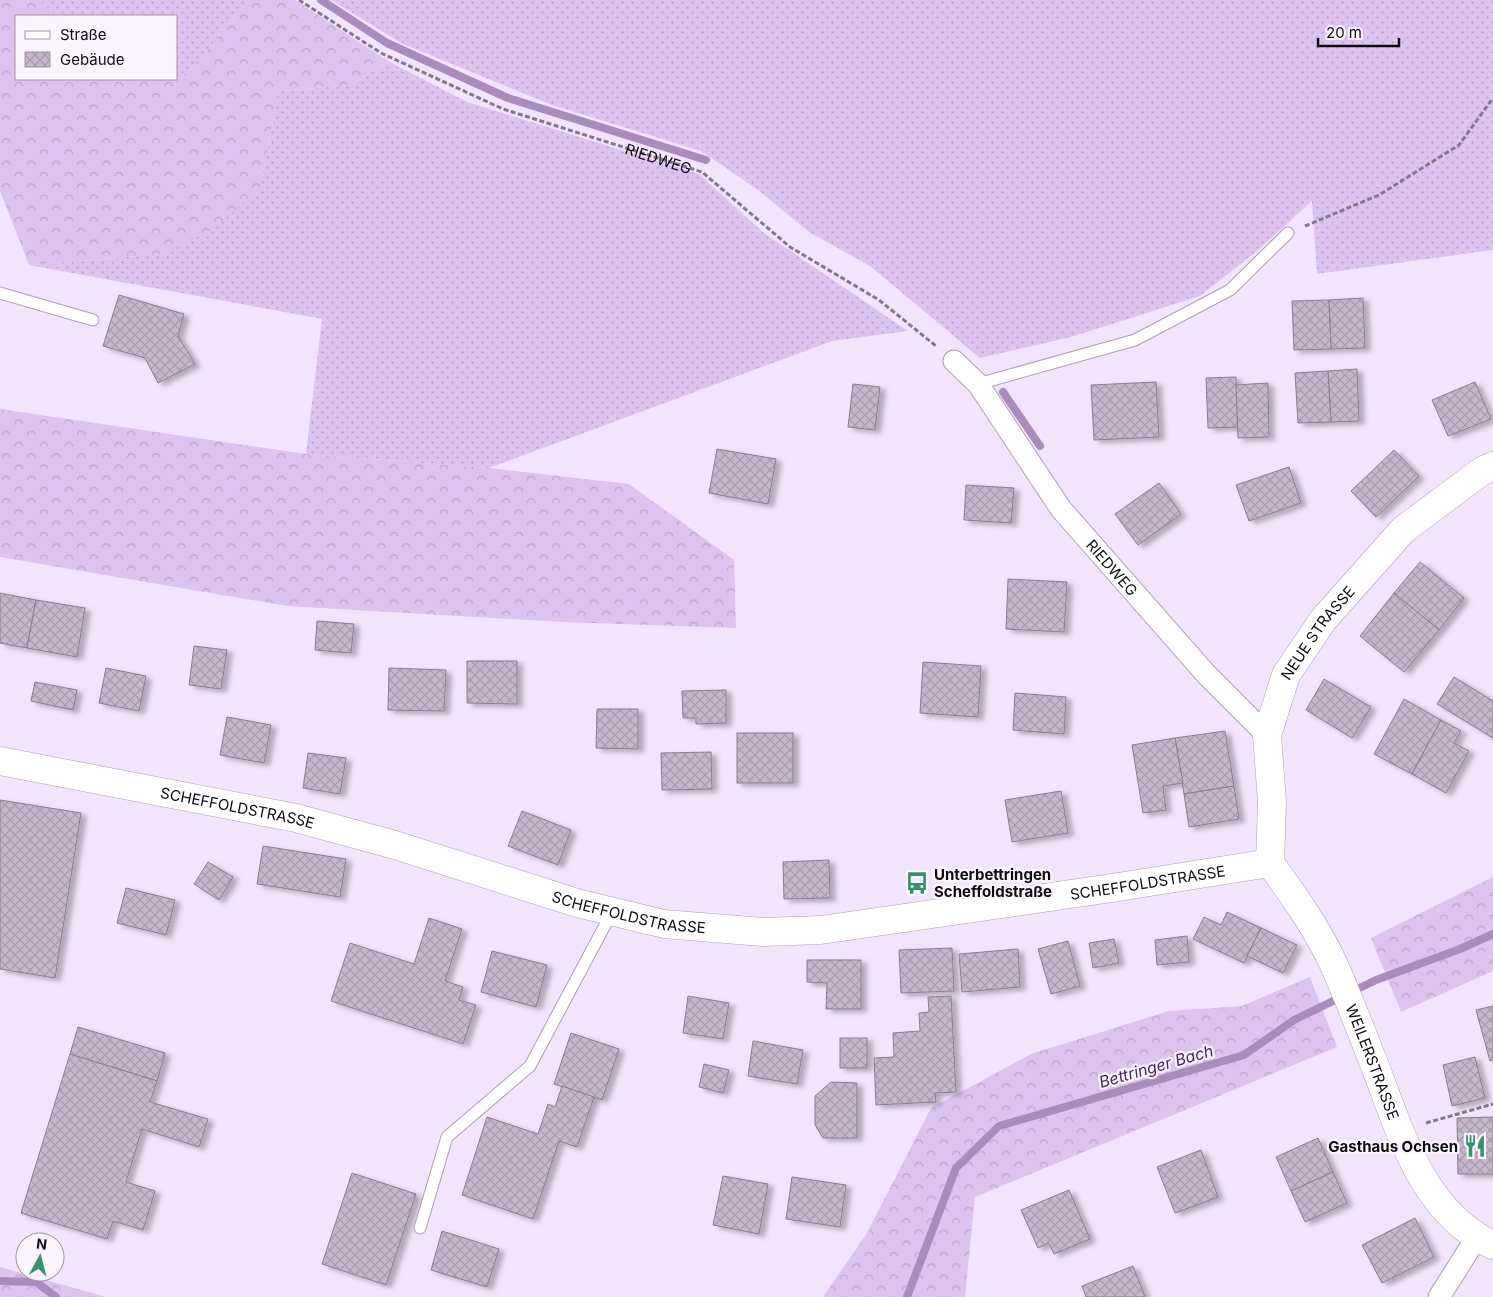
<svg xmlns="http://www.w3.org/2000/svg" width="1493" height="1297" viewBox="0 0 1493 1297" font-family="Inter,sans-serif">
<defs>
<pattern id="grass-dots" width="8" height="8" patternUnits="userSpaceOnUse" patternTransform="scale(1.25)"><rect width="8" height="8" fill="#ddc3ee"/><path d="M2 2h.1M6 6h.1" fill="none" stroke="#bca6cb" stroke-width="1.8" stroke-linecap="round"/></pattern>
<pattern id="forest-crowns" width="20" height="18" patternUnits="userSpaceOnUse" patternTransform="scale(1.25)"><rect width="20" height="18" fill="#ddc3ee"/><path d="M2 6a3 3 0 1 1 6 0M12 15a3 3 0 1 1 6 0" fill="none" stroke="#bca6cb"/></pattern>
<pattern id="building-cross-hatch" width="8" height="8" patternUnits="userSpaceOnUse" patternTransform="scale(1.25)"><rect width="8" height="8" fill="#c5b6ce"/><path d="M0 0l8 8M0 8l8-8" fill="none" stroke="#a89bb0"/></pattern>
<filter id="shadow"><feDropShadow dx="5.5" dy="3" stdDeviation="2.5" flood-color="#0004"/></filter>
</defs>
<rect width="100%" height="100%" fill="#f3e4fd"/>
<!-- grass -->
<g fill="url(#grass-dots)">
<polygon points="39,0 250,0 186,74 176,73 176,16 56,16"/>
<polygon points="331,0 1493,0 1493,250 1317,274 1312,201 1257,251 1200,296 1071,337 980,358 870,266 809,232 758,190 701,151 552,105 403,44"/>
<polygon points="388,61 467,102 699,174 764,233 908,331 832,341 489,468 306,454 322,319 29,265 164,254 260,187 279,91 352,85"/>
</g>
<!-- forest -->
<g fill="url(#forest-crowns)">
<polygon points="0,0 39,0 56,16 16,16 16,79 176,79 176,73 186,74 250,0 295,0 388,61 352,85 279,91 260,187 214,229 164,254 29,265 0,191"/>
<polygon points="0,409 306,454 489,468 629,484 734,560 736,628 562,622 287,606 0,557"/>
<polygon points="1493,877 1493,971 1401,1012 1371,938"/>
<polygon points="1310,977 1337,1047 975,1197 965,1297 823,1297 867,1233 931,1108 1031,1054 1169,1011 1242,1006"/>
<polygon points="0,1267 106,1297 0,1297"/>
</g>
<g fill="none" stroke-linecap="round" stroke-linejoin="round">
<!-- stream -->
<g stroke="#aa8cbc" stroke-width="8">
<polyline points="321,0 387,43 508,98 706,160"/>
<polyline points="1003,392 1040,446"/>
<polyline points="0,1281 36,1282 56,1297"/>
<polyline points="907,1297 956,1168 999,1126 1244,1055 1294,1020 1376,980 1460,949 1493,934"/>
</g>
</g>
<!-- building -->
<g fill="url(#building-cross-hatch)" stroke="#8a7c92" filter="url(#shadow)">
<polygon points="119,295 184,314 178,336 195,364 158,383 145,358 103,346"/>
<polygon points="1363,298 1365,348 1331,349 1329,300"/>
<polygon points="1329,300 1331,349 1294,350 1292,301"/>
<polygon points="1357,369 1359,421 1331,422 1328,371"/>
<polygon points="1328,371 1331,422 1298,423 1295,373"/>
<polygon points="1236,377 1238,427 1208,428 1206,378"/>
<polygon points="1156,382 1159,437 1094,440 1091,385"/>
<polygon points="1475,382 1491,419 1448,436 1432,400"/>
<polygon points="1268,383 1269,437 1238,438 1236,385"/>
<polygon points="853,384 880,387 875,430 848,427"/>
<polygon points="717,449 776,459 768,504 709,493"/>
<polygon points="1394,450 1419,476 1376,517 1351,491"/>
<polygon points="1289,467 1301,503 1249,521 1236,485"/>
<polygon points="1159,483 1181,514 1138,545 1115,514"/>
<polygon points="966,485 1014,488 1011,523 964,520"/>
<polygon points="1420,562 1464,598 1439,630 1394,593"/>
<polygon points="1008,579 1067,582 1064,632 1006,629"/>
<polygon points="0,593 36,600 27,648 0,643"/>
<polygon points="1394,593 1439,630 1404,672 1360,636"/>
<polygon points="36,600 85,608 77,657 27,648"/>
<polygon points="317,621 354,624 351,653 315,650"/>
<polygon points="194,646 227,650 221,689 189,685"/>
<polygon points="467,661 517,661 517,704 467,703"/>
<polygon points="923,662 981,666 978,717 920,713"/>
<polygon points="106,668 146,676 139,711 99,703"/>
<polygon points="389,668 446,670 444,711 388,710"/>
<polygon points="1454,677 1493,701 1493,738 1437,704"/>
<polygon points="1324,679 1371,707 1352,738 1306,710"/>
<polygon points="35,682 77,690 73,710 31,701"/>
<polygon points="726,690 726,723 696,724 696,718 683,718 682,691"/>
<polygon points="1015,693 1066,697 1064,734 1013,730"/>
<polygon points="1404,699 1441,720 1412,774 1374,754"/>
<polygon points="597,709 638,709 638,749 596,748"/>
<polygon points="227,717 271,725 264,763 220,755"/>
<polygon points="1441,720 1461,731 1454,743 1469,751 1446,793 1412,774"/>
<polygon points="1225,731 1234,786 1184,794 1175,738"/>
<rect x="737" y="733" width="56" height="50"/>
<polygon points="1175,738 1183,783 1163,786 1166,810 1143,813 1132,745"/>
<polygon points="711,752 712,789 662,790 661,753"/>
<polygon points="308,753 346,758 340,794 303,788"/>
<polygon points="1234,786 1239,819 1189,827 1184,794"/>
<polygon points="1061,791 1068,833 1012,842 1005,800"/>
<polygon points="0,800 81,813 55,978 0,969"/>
<polygon points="522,811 571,830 558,865 508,846"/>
<polygon points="263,846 346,859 340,897 257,884"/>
<polygon points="829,860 830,898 784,899 783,862"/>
<polygon points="208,862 233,877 219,900 194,884"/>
<polygon points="126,888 175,900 166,935 117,923"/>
<polygon points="1227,912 1261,928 1244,963 1193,939 1204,917 1221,925"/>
<polygon points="429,918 462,929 445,981 463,987 459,1000 476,1005 463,1044 331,1001 350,943 414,964"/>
<polygon points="1261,928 1297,945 1283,973 1247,956"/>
<polygon points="1187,936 1189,962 1157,965 1155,940"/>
<polygon points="1114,939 1119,963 1093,968 1089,943"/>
<polygon points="1068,941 1080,986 1051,994 1038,949"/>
<polygon points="952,948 954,991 901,993 899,950"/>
<polygon points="1018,949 1020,987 962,992 959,954"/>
<polygon points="492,951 547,965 536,1007 481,992"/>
<polygon points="807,960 861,960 861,1009 826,1009 827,983 807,982"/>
<polygon points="688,996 729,1003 723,1039 683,1033"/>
<polygon points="951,996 956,1092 935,1093 936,1102 876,1105 874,1058 894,1057 893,1033 920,1031 919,1013 929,1012 928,997"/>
<polygon points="1493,1006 1493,1060 1490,1061 1476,1010"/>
<polygon points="78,1027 165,1053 157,1081 70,1054"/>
<polygon points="571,1033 619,1049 602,1100 554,1084"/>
<rect x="840" y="1038" width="27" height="30"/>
<polygon points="753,1041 803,1050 797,1084 748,1076"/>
<polygon points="70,1054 157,1081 150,1102 208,1119 199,1147 142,1129 126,1182 155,1191 143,1230 113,1221 107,1239 21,1213"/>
<polygon points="1475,1057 1485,1098 1452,1106 1443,1065"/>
<polygon points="704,1064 729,1070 723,1093 699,1087"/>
<polygon points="831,1082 857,1083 857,1138 823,1138 815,1125 815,1096"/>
<polygon points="562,1086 594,1097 577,1147 559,1141 533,1219 462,1195 487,1117 538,1134 548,1104 555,1107"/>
<polygon points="1493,1117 1493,1174 1458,1174 1457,1118"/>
<polygon points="1318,1138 1333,1172 1291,1191 1276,1157"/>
<polygon points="1201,1150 1218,1197 1175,1213 1157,1167"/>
<polygon points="1333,1172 1347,1203 1305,1222 1291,1191"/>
<polygon points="352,1173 416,1194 386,1285 322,1264"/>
<polygon points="723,1176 768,1184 759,1234 713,1225"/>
<polygon points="792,1177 846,1185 840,1227 786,1219"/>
<polygon points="1069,1190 1090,1239 1054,1254 1049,1243 1038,1248 1021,1210"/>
<polygon points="1415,1218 1434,1257 1382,1283 1362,1245"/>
<polygon points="442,1231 499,1249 487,1287 431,1270"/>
<polygon points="1133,1266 1145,1297 1086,1297 1082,1286"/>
</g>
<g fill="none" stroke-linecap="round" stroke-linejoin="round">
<defs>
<g id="lane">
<polyline points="0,293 93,320"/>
<polyline points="978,384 1135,340 1230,290 1288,233"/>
<polyline points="420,1228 447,1137 530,1066 612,912"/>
</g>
<g id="street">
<path id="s2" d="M954,361L978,384L1061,509L1206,674L1267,735"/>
<polyline points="1439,1297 1477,1237"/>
</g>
<g id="secondary">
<path id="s3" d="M0,761L296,818L395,845L577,903L664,924L763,932L821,930L1112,888L1270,863"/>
<path id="s4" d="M1270,863L1272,802L1267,735L1286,675L1323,620L1403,530L1482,471L1493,466"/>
<path id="s5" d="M1270,863C1294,896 1317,928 1334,965C1350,1001 1364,1038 1378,1074C1402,1138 1426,1215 1493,1245"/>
</g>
</defs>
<!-- lane casing -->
<use href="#lane" stroke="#ad9fb6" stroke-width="13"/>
<!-- street casing -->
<use href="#street" stroke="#ad9fb6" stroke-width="23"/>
<!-- secondary casing -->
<use href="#secondary" stroke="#ad9fb6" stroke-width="29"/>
<!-- path -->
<g stroke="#827889" stroke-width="3" stroke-dasharray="5 2.5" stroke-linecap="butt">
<path id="s1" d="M299,0L381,53L503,109L702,172L790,247L879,300L936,346"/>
<polyline points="1305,226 1379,195 1459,145 1493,98"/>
<polyline points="1426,1123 1493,1104"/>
</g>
<!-- lane -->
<use href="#lane" stroke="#fff" stroke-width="11"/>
<!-- street -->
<use href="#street" stroke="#fff" stroke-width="21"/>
<!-- secondary -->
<use href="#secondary" stroke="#fff" stroke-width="28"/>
</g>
<!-- icons -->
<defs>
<symbol id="bus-bare" viewBox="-9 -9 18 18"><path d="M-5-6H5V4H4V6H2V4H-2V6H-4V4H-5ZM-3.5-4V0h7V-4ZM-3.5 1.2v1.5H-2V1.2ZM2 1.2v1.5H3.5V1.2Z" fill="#34936c" stroke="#fbf5ff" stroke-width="2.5" paint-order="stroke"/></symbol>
<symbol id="restaurant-bare" viewBox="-9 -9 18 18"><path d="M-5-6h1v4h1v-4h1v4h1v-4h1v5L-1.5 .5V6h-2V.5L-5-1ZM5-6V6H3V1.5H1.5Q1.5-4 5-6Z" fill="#34936c" stroke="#fbf5ff" stroke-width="2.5" paint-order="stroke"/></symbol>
</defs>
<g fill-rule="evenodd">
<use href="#bus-bare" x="901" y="867" width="32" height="32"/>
<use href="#restaurant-bare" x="1459" y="1130" width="32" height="32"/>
</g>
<g text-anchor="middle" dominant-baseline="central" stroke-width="4.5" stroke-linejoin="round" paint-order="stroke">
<!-- street labels -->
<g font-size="15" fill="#0f0a12" stroke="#fbf5ff">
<text stroke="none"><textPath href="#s1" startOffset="395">RIEDWEG</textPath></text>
<text stroke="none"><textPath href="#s2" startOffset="261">RIEDWEG</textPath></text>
<text stroke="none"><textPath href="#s4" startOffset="244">NEUE STRASSE</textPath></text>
<text stroke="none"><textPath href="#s3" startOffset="242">SCHEFFOLDSTRASSE</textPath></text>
<text stroke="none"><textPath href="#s3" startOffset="1172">SCHEFFOLDSTRASSE</textPath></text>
<text stroke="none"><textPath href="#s3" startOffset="648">SCHEFFOLDSTRASSE</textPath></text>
<text stroke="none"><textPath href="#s5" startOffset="225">WEILERSTRASSE</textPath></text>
</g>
<!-- poi labels -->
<g font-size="15" font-weight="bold" fill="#0f0a12" stroke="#fbf5ff" text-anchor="start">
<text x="934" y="874">Unterbettringen<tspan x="934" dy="17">Scheffoldstraße</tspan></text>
<text x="1458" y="1146" text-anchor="end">Gasthaus Ochsen</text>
</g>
<!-- water labels -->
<g font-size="16" font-style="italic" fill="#4a235f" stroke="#fbf5ff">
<text transform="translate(1156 1066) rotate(-16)">Bettringer Bach</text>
</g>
</g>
<!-- legend -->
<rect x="15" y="15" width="162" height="65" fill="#fbf5ff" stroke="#9d97a0"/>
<rect x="25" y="31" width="25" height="8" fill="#ffffff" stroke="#9d97a0"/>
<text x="60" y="40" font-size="15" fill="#0f0a12">Straße</text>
<rect x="25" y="52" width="25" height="15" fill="url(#building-cross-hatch)" stroke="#9d97a0"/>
<text x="60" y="65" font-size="15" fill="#0f0a12">Gebäude</text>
<!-- north arrow -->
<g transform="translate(40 1257) rotate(7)"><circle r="24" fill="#fbf5ff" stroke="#9d97a0"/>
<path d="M0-4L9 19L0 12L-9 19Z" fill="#34936c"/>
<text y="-8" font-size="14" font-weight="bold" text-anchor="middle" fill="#0f0a12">N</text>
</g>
<!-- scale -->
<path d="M1318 38v8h81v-8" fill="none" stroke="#0f0a12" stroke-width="2.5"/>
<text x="1326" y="38" font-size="15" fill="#0f0a12" stroke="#fbf5ff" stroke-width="4" paint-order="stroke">20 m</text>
</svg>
